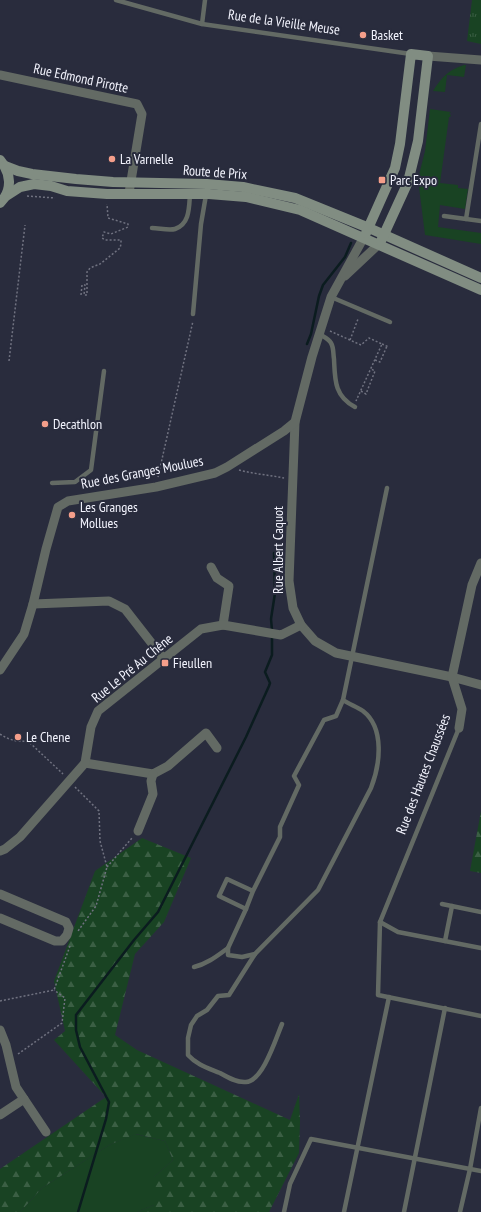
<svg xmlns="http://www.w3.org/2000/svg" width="481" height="1212" viewBox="0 0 481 1212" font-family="'PT Sans Narrow',sans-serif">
<defs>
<pattern id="forest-firs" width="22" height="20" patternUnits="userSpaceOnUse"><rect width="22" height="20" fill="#194323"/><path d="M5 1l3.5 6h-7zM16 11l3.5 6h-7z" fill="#3b5f44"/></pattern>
<pattern id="park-tufts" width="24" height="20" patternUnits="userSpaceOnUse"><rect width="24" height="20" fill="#194323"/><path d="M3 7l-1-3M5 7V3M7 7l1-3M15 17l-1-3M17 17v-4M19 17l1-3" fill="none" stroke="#3b5f44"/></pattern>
</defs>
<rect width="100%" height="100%" fill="#292c3d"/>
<!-- grass -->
<g fill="#194323">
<path d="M464,65H466L464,77L447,75L445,92L433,91C442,77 448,70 464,65Z"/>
<polygon points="430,109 451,112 449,114 451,115 450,117 449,117 440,183 458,185 458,188 468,189 465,209 440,205 438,227 481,233 481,244 425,235 418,179 425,151"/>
<polygon points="135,1134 165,1141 173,1160 154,1177 154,1205 137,1212 20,1212 42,1188 109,1145"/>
</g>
<!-- forest -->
<g fill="url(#forest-firs)">
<polygon points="481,811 481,873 470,871"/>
<polygon points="142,838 191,858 164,922 135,954 115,1035 137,1050 290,1120 299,1094 300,1122 299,1153 269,1212 137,1212 154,1205 154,1177 173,1160 165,1141 136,1134 109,1145 42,1188 20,1212 0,1212 0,1169 106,1097 54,1040 65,1031 54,981 95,871"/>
</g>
<!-- park -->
<polygon fill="url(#park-tufts)" points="472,0 481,0 481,44 467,41"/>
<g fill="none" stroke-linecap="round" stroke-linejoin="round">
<!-- stream -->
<g stroke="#0b1c1f" stroke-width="2.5">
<polyline points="307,344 311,334 319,296 323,285 345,257 351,243"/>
<polyline points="272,630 271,619 275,593 274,553"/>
<polyline points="78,1212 106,1119 109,1102 80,1047 76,1030 76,1015 134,940 158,912 246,737 269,686 270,683 265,672 272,655 272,637"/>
</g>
<!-- path -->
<g stroke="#707280" stroke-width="1.5" stroke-dasharray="2 2" stroke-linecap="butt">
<polyline points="27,196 55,198"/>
<polyline points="81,295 82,285 85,285 84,295 87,295 87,272 90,268 100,264 120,248 121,244 121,240 105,240 102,238 104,232 111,234 128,227 128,224 108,218 107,204"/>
<polyline points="330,331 361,345 369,338 382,344 356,401"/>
<polyline points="350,340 358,319"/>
<polyline points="382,344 389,347"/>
<polyline points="375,360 380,362 387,346"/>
<polyline points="9,361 25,225"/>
<polyline points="361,391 366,394 375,371 371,369"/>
<path d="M239,470C254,474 269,475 284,478"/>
<polyline points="158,477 193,321"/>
<path d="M0,734C9,740 17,742 28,741L63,774"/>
<polyline points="75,787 99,811 100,841 107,867 96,906 78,931"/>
<polyline points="107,867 132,838"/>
<polyline points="0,1001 54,990 70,946"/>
<polyline points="18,1054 62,1023 65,998 54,990"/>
</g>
<!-- lane -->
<g stroke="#636a64" stroke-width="4.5">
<polyline points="116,0 202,24 205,0"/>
<polyline points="202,24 411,54"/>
<polyline points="444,216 481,221"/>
<polyline points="466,219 481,124"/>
<path d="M152,228C159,228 169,231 175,229C190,224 189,207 190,194"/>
<polyline points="331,297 390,322"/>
<polyline points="193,314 201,224 206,195"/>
<path d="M319,334C324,337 329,339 331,343C334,348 333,354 334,359C335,379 334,396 355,407"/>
<polyline points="52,483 75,482 91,470 104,371"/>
<polyline points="459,728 380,922 378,995 481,1016"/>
<polyline points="253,891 246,909 219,896 227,879 253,891 280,837 280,827 299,785 294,776 324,720 336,716 343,700"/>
<polyline points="442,904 481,912"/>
<polyline points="246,909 228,948 228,955 242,957 255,954"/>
<polyline points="380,922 398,932 481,948"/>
<polyline points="445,941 452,906"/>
<path d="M194,967C207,964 217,956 228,948"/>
<path d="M282,1024C276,1038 263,1081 246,1082C237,1083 227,1077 220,1073C208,1068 197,1065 188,1055V1038L191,1025L197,1016L207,1010L218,996L229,995L255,954L318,890L371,788C380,765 385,728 363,711C357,707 349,704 343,700L387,488"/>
<polyline points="284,1212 290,1184 311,1139 481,1171"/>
<polyline points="344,1212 389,997"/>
<polyline points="404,1212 445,1008"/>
<polyline points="460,1212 470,1169 481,1108"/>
</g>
<!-- street -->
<g stroke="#636a64" stroke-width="9">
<polyline points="428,56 481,60"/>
<polyline points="0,75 137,104 142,114 129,193"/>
<polyline points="364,237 331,297 312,357 295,422 289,581 293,608 301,625 315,641 336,653 452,677 481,685"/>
<polyline points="345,276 379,244"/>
<polyline points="211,567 217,578 229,586 223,625"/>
<polyline points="33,604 109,601 125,609 164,659"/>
<polyline points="0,670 24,634 33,604 46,549 58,507 68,501 156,487 215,473 227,467 284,431 295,422"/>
<polyline points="459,728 462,709 452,677 472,585 481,563"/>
<polyline points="85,763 153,774 168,766 206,733 217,748"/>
<polyline points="138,831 153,794 151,781 153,774"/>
<polyline points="0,851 5,849 20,837 85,763 91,727 98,711 201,629 223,625 281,635 301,625"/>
<polyline points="0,894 66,922 69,928 67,935 62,941 55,941 0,918"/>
<polyline points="0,1030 6,1045 16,1087 46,1132"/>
<polyline points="0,1115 24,1099"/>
</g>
<!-- secondary -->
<g stroke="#818d82" stroke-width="10">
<path d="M0,160C11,173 13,190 0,203"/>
<polyline points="5,166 18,171 32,174 76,179 113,182 207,184 243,187 295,198 369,228 481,278"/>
<polyline points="6,196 20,187 34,184 51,186 67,191 107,194 209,194 246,197 300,210 481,290"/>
<polyline points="366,233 395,168 400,144 411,54 428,56 418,141 408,182 381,241"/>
</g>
</g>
<!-- markers -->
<g fill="#f49e8a" stroke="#292c3d" stroke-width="1.5">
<circle cx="363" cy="35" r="4"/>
<circle cx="112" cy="159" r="4"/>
<rect x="378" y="176" width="8" height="8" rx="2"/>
<circle cx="45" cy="424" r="4"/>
<circle cx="72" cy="515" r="4"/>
<rect x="161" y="659" width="8" height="8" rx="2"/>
<circle cx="18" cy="737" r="4"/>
</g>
<g text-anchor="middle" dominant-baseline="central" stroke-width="4" stroke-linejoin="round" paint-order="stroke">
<!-- street labels -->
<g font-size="14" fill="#f3f4fe" stroke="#292c3d">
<text transform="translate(284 22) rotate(8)">Rue de la Vieille Meuse</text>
<text transform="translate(81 78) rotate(12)">Rue Edmond Pirotte</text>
<text transform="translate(215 172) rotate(4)">Route de Prix</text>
<text transform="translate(142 472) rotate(-11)">Rue des Granges Moulues</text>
<text transform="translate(278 550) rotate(-90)">Rue Albert Caquot</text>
<text transform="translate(132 668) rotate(-39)">Rue Le Pré Au Chêne</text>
<text transform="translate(423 774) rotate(-69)">Rue des Hautes Chaussées</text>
</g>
<!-- poi labels -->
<g font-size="14" fill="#f3f4fe" stroke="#292c3d" text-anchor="start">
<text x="371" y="35">Basket</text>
<text x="120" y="159">La Varnelle</text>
<text x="390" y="180">Parc Expo</text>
<text x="53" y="424">Decathlon</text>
<text x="80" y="507">Les Granges<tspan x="80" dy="16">Mollues</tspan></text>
<text x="173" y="663">Fieullen</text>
<text x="26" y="737">Le Chene</text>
</g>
</g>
</svg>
